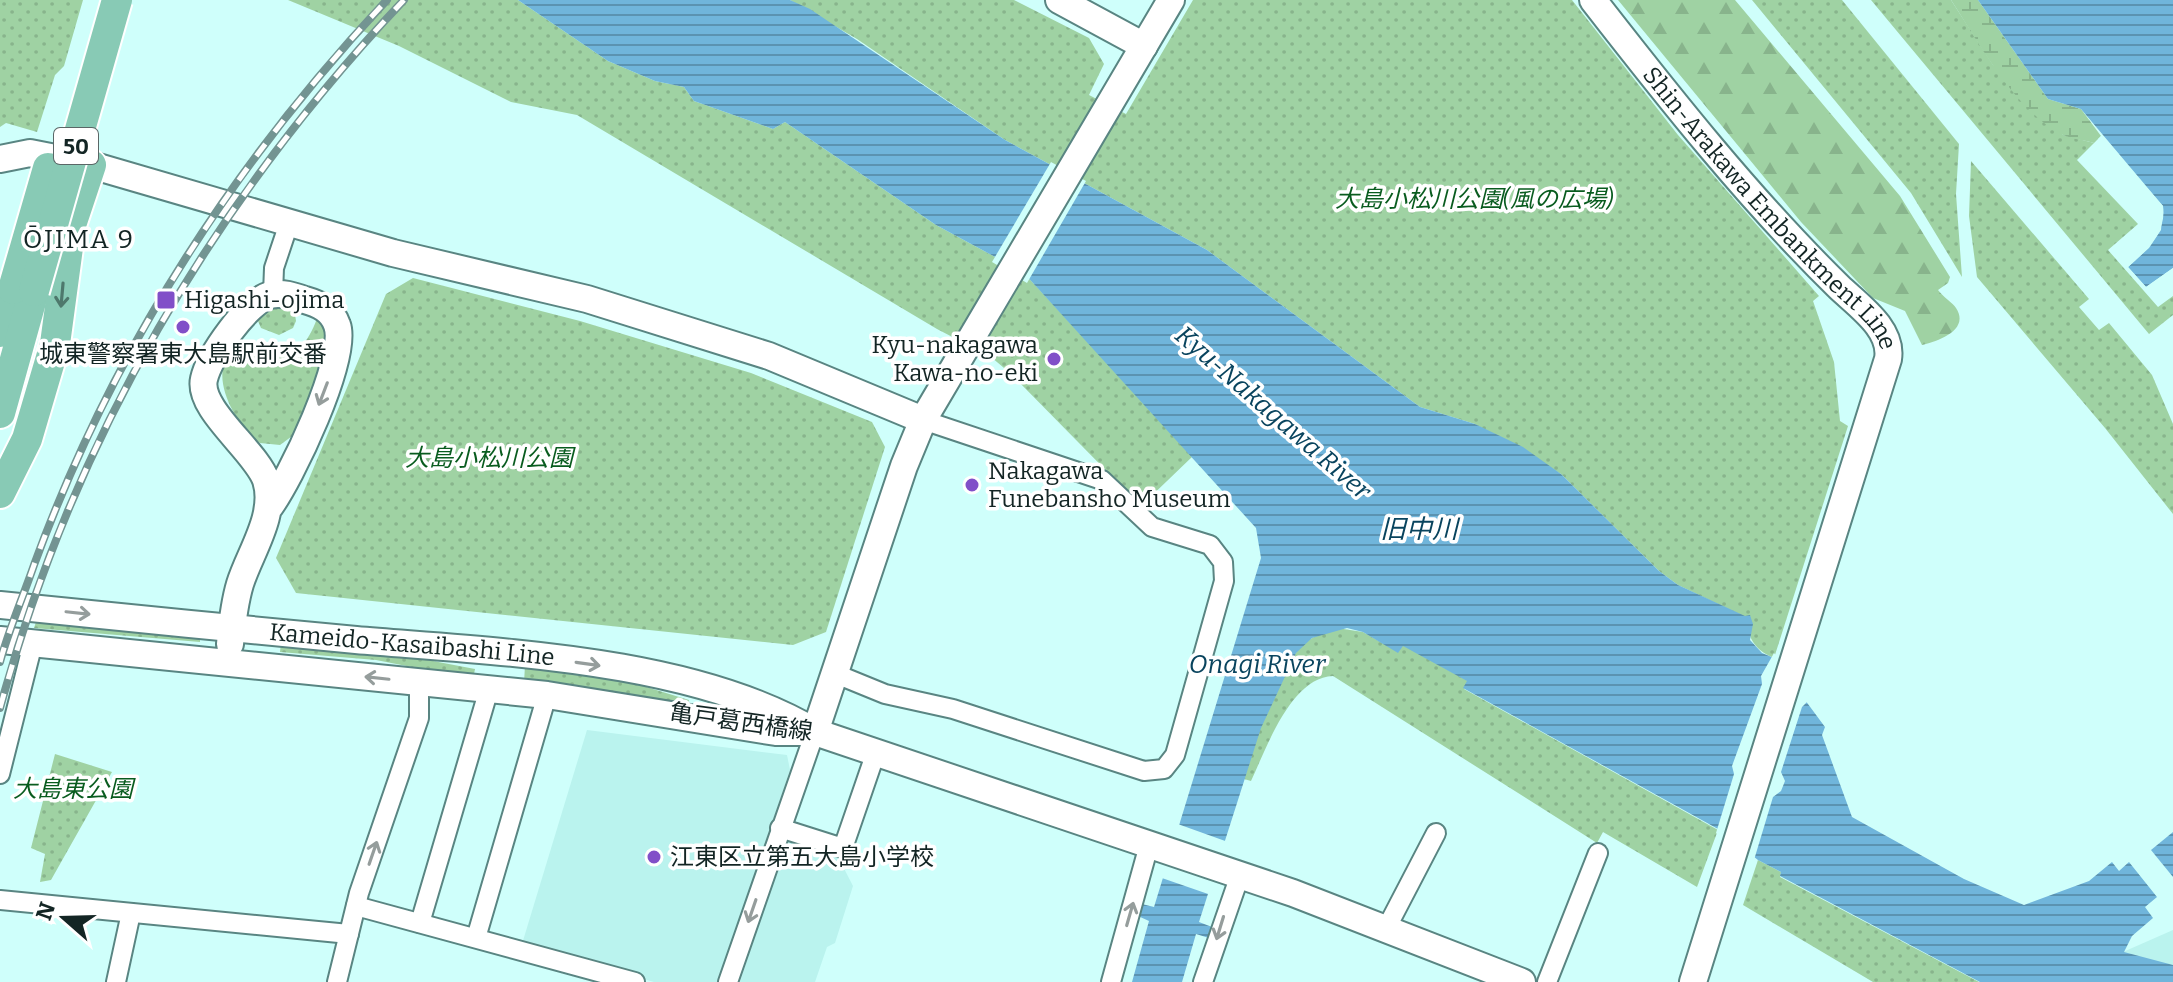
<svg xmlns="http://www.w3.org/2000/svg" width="2173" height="982" viewBox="0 0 2173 982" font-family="Bitter,'Noto Sans JP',serif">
<defs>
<pattern id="green-dots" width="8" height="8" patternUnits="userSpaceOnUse" patternTransform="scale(2)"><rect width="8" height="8" fill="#9fd2a3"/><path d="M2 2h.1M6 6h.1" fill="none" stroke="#88b48c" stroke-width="1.8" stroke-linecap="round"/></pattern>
<pattern id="forest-firs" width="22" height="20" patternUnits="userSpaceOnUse" patternTransform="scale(2)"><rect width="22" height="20" fill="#9fd2a3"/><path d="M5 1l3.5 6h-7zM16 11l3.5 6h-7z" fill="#88b48c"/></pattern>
<pattern id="wetland-marsh" width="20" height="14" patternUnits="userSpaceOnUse" patternTransform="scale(2)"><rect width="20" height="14" fill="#9fd2a3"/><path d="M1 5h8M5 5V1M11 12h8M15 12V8" fill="none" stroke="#88b48c"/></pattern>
<pattern id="water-rules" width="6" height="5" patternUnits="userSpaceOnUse" patternTransform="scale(2)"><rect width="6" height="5" fill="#70b5db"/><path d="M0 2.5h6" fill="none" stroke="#5b93b1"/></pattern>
</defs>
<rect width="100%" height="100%" fill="#cffffb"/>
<!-- built -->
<g fill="#baf3ee">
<polygon points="587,730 787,755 790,770 718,982 654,982 522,944"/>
<polygon points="788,834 834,849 853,886 835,943 827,947 815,982 740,982"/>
<polygon points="2173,930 2173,982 2109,982 2123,952"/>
</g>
<!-- green -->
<g fill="url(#green-dots)">
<polygon points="0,0 83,0 64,66 55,75 37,132 6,123 0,127"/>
<polygon points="288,0 518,0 608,61 655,81 684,87 694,101 773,129 785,122 936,225 1023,272 1193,456 1141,506 1010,373 991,357 937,329 577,115 511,102 399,46"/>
<path d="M790,0H1014L1089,38L1104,64L1089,95L1126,114L1193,0H1572L1678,135L1819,296L1813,301L1834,362L1840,421L1848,426L1774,658C1753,649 1749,638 1745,617L1678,585L1659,571L1561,474L1475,424L1420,407L1207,250L1005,140L857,39Z"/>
<polygon points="1752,0 1842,0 1959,144 1956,194 1962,277 1911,193"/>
<polygon points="1871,0 1951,0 1993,65 2063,135 2094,143 2077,160 2138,224 2108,250 2158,307 2173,296 2173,315 2149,334"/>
<polygon points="1971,161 2089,299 2079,307 2099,330 2109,323 2152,375 2173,424 2173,514 2105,428 1977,277 1969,216"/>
<polygon points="413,278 580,321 751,373 872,422 885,447 826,632 793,645 296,593 276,558 386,294"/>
<polygon points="278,305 294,308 296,321 293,328 279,335 261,328 258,321 261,312"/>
<path d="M319,313L335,339L299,431L280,445L260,443C232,422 200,363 244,341C284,364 304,358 319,313Z"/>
<polygon points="37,619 200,635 200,642 34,628"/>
<path d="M1337,628L1363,632L1398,652L1403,645L1468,681L1464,689L1718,830L1697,887L1603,832L1597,843L1333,676C1291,677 1266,749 1251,781L1244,779C1257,740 1273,673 1303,645C1312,636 1325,632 1337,628Z"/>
<polygon points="281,642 391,653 475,669 473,679 376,660 280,652"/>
<polygon points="525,665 607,675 689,700 688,705 622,693 524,683"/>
<polygon points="55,754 112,772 51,880 40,882 45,854 31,848"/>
<polygon points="1758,860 1781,872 1780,877 1979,982 1873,982 1743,905"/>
</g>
<!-- forest -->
<path fill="url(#forest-firs)" d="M1618,0H1735L1900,196L1950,277L1948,283L1938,290C1943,297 1953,303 1956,308C1971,331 1935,342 1922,345L1905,311L1873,298L1801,222Z"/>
<!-- wetland -->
<path fill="url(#wetland-marsh)" d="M1951,0H1978L2048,99L2081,109L2101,136L2094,143C2084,140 2072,139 2063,135C2016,112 1979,43 1951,0Z"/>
<!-- water -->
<g fill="url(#water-rules)">
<polygon points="518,0 790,0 810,9 1005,140 1207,250 1420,407 1475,424 1523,447 1561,474 1659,571 1678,585 1745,616 1750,615 1753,624 1750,640 1762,653 1774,658 1825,727 1822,735 1852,817 1964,879 2024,905 2089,881 2112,862 2119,871 2129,862 2157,897 2145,907 2153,918 2132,936 2124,952 2173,965 2173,982 1980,982 1780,876 1781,872 1758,860 1718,829 1463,688 1467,681 1403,646 1398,653 1363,632 1347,628 1312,638 1296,653 1261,728 1199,922 1212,927 1209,938 1196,934 1182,982 1132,982 1149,921 1138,916 1142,904 1154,907 1261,558 1256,528 1023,272 936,225 785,122 773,129 694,101 684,87 655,81 608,61"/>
<path d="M1978,0H2173V268L2146,287L2128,267C2146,251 2167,232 2163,206L2081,109L2048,99Z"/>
<polygon points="2173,832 2173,877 2151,850"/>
</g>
<!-- pier -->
<g fill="#cffffb">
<polygon points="2101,136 2163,206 2161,230 2149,248 2128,267 2146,287 2173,268 2173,272 2147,291 2124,266 2146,246 2157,228 2159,208 2098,139"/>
<polygon points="1051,162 1086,181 1027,283 992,262"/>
<polygon points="1774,653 1810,699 1802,707 1781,772 1785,781 1781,791 1773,797 1754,860 1716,833 1734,774 1732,766 1762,684 1761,676"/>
<polygon points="1175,823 1228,842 1211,895 1159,877"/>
</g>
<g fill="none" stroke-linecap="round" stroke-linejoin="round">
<defs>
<g id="street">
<polyline points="273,294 274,268 289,223"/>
<polyline points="836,674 885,694 953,709 1144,771 1164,769 1175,755 1224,581 1223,562 1210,545 1152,527 1102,480 923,420"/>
<polyline points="0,774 33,643"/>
<polyline points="780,828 843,848 876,752"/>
<polyline points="0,900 349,934"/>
<polyline points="356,906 635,982"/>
<polyline points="420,923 489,689"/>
<polyline points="1386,929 1436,833"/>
<polyline points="476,938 547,695"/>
<polyline points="116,982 131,913"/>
<polyline points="337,982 359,893 419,718 419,683"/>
<polyline points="728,982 815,732"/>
<polyline points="1111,982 1149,845"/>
<polyline points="1203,982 1240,875"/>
<polyline points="1547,982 1598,853"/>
</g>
<g id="secondary">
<polyline points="1059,0 1144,46"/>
<path id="s1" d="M1593,0C1670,99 1750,200 1839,287C1859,306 1893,329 1888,359L1693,982"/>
<polyline points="0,159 30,153 91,165 393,253 587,299 769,356 923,420"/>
<path id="s2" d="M0,605C119,617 237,629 356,640C497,652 692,658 815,732L1293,893L1522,982"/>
<polyline points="0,640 547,695 776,732 815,732"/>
<path d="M230,644C232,624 234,604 240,584C250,552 277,515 266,480C256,451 197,409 204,379C209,356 247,302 270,295C282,292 294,296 305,300C319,304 332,310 337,325C349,356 290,481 268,509"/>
<polyline points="815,732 904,466 923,420 1171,0"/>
</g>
<g id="primary">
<polyline points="0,332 13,289"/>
<polyline points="0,413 34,291"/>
<polyline points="0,493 27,439 55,344 71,225 91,165"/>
</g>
</defs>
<!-- street casing -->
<use href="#street" stroke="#598582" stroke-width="22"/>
<!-- secondary casing -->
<use href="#secondary" stroke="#598582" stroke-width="30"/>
<!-- primary casing -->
<use href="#primary" stroke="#fff" stroke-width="34"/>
<!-- street -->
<use href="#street" stroke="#fff" stroke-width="18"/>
<!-- secondary -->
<use href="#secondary" stroke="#fff" stroke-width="26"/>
<!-- primary -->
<use href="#primary" stroke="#88cab5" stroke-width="30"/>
<defs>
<g id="rail">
<path d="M0,662C9,629 23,597 34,565C111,354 233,164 387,0"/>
<path d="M0,708C73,440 214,201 404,0"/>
</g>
</defs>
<!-- rail casing -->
<use href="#rail" stroke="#739492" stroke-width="8"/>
<!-- rail -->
<use href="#rail" stroke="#fff" stroke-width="5" stroke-dasharray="15" stroke-linecap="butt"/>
<defs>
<g id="primary-bridge">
<polyline points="13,289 48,168"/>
<polyline points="34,291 117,0"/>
</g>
</defs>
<!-- primary-bridge casing -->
<use href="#primary-bridge" stroke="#fff" stroke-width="34" stroke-linecap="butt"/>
<!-- primary-bridge -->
<use href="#primary-bridge" stroke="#88cab5" stroke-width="30"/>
</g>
<!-- one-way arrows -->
<defs><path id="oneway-shaft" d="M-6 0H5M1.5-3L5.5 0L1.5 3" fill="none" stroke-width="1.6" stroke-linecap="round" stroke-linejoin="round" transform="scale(2)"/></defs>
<use stroke="#4e786c" href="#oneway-shaft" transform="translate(62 295) rotate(95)"/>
<g stroke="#959d9c">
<use href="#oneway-shaft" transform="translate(323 394) rotate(111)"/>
<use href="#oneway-shaft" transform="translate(78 613) rotate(6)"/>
<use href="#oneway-shaft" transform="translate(588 664) rotate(8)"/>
<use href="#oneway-shaft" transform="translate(377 678) rotate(-174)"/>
<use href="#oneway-shaft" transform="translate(373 853) rotate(-71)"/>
<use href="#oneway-shaft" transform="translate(752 911) rotate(109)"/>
<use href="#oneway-shaft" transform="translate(1130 914) rotate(-74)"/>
<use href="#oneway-shaft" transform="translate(1220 928) rotate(107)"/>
</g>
<!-- markers -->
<g fill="#814fc8" stroke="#fff" stroke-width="3">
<rect x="156" y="290" width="20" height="20" rx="4"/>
<circle cx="183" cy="327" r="8"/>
<circle cx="1054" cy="359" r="8"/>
<circle cx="972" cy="485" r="8"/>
<circle cx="654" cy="857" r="8"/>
</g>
<g text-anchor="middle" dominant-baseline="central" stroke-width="7" stroke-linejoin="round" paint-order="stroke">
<!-- shield labels -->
<rect fill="#fff" stroke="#5a6666" stroke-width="2" x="54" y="128" width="44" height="36" rx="6"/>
<g font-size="22" font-weight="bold" fill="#132524">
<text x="76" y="146">50</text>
</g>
<!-- park labels -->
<g font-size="24" font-style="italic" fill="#095c1f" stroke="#fff">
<text x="1474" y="199">大島小松川公園(風の広場)</text>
<text x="489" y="458">大島小松川公園</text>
<text x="73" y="789">大島東公園</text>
</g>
<!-- street labels -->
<g font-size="24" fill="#132524" stroke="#fff">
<text stroke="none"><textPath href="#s1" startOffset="274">Shin-Arakawa Embankment Line</textPath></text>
<text stroke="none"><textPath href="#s2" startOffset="414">Kameido-Kasaibashi Line</textPath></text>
<text transform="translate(741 722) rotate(8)">亀戸葛西橋線</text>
</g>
<!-- poi labels -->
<g font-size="24" fill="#132524" stroke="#fff" text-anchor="start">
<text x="184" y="300">Higashi-ojima</text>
<text x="1038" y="345" text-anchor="end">Kyu-nakagawa<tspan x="1038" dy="28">Kawa-no-eki</tspan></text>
<text x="183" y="354" text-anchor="middle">城東警察署東大島駅前交番</text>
<text x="988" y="471">Nakagawa<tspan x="988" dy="28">Funebansho Museum</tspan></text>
<text x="670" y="857">江東区立第五大島小学校</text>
</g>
<!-- neighbourhood labels -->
<g font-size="26" letter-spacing="2" fill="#132524" stroke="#fff">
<text x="79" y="239">ŌJIMA 9</text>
</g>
<!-- water labels -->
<g font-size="26" font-style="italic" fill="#09445e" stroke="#fff">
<text transform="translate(1273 413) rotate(41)">Kyu-Nakagawa River</text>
<text x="1419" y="529">旧中川</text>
<text x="1257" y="664">Onagi River</text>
</g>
</g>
<!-- north arrow -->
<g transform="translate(64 918) rotate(290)" stroke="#ffffff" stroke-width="6" paint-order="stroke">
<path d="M0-6L14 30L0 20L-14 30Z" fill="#132524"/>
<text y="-12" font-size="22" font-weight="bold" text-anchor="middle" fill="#132524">N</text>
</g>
</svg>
